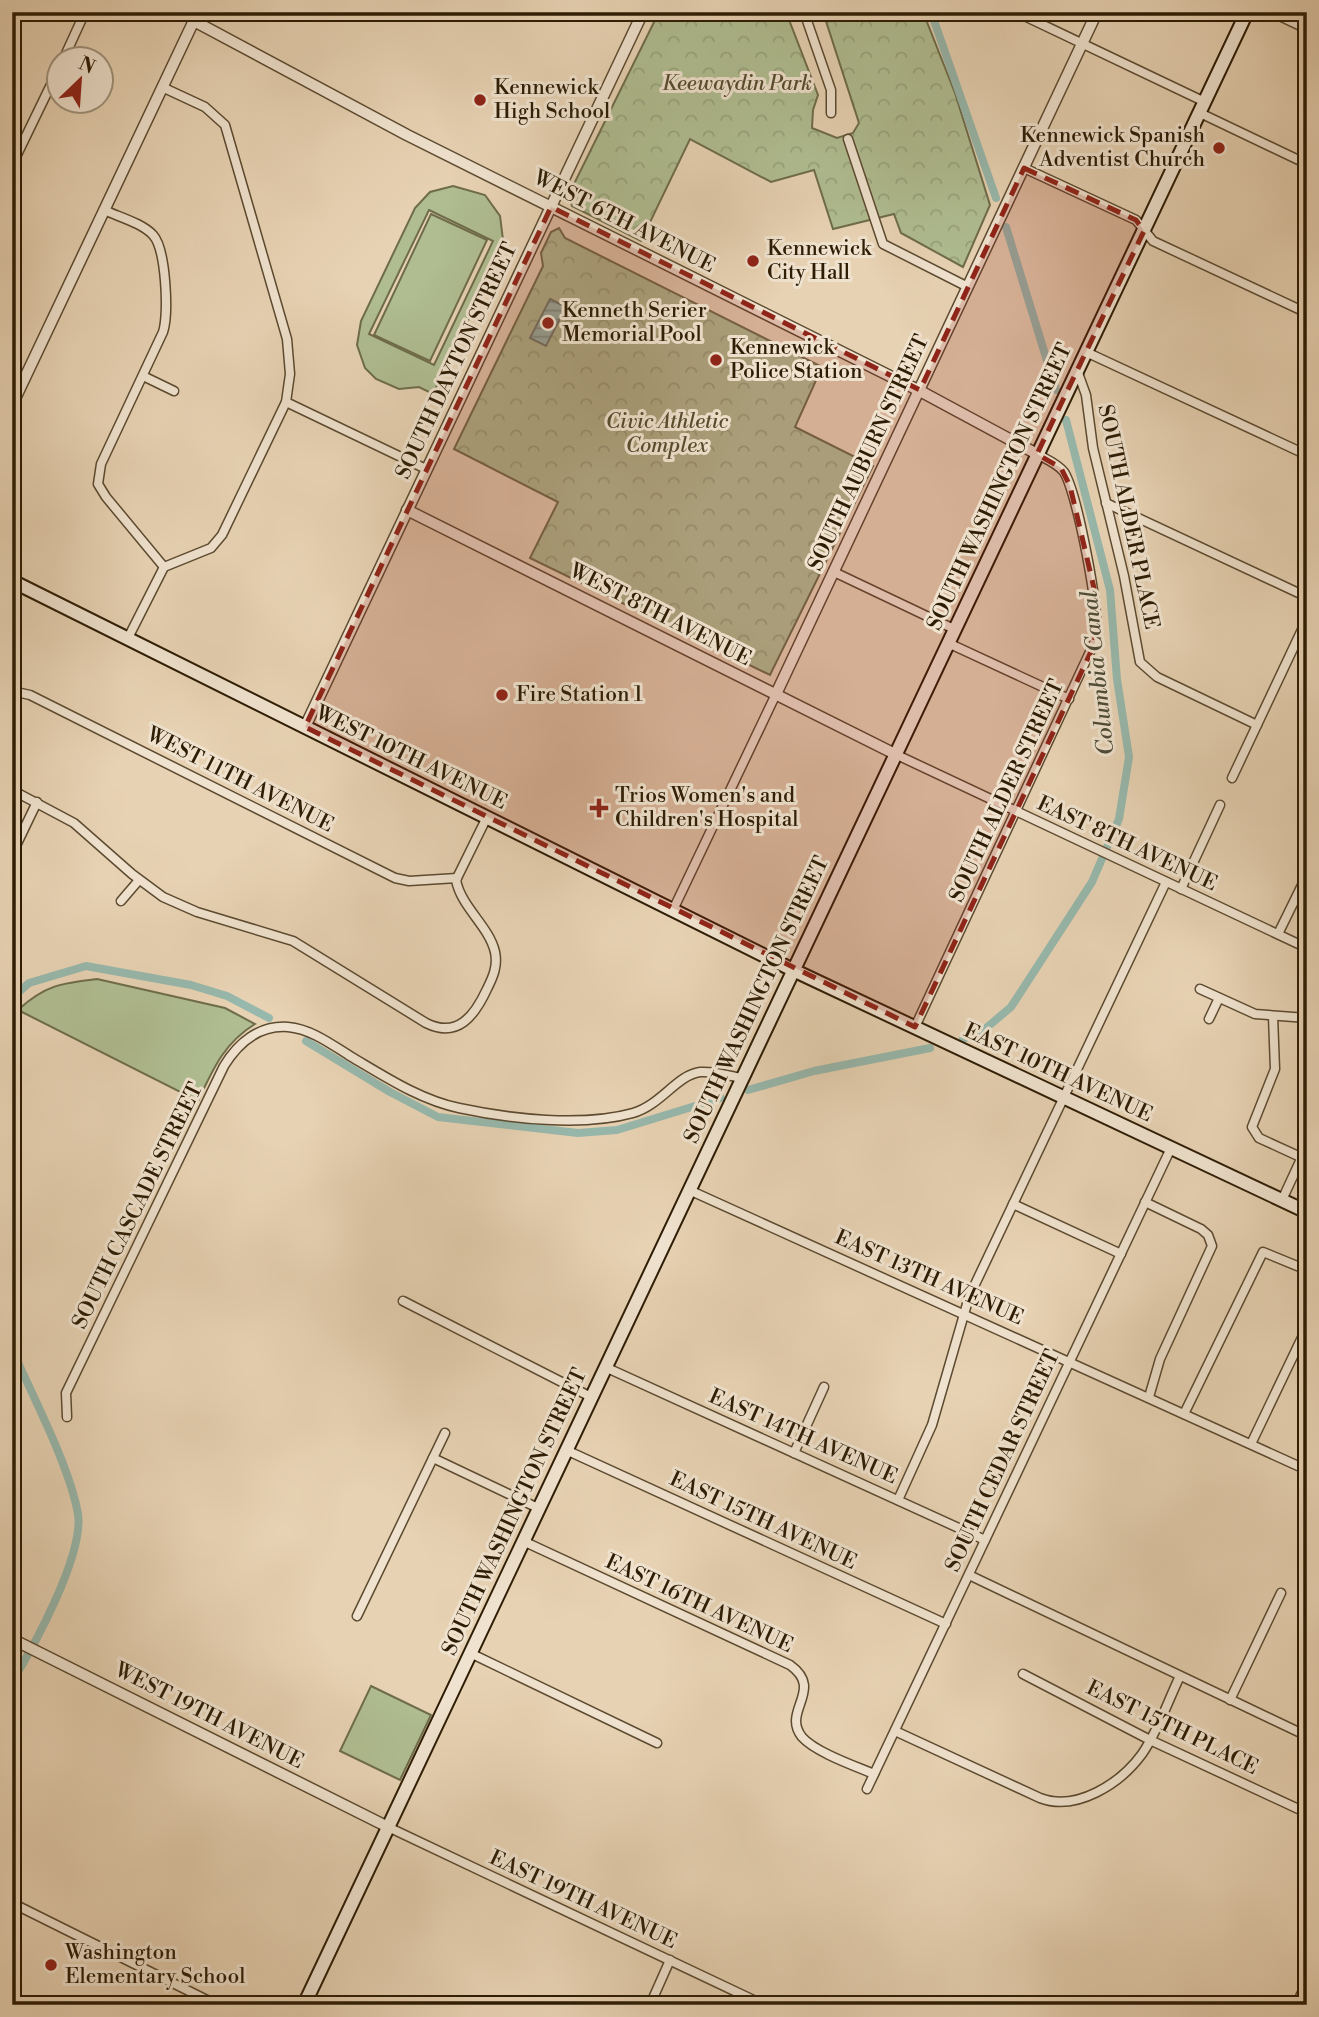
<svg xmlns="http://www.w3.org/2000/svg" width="1319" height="2017" viewBox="0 0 1319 2017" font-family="'Libre Bodoni',serif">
<defs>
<pattern id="park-crowns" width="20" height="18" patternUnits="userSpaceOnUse" patternTransform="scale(1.75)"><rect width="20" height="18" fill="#afbd91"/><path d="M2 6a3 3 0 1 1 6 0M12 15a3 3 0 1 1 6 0" fill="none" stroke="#97a27b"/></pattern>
<pattern id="water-rules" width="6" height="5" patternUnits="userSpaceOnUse" patternTransform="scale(1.75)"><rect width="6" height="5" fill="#97b8ac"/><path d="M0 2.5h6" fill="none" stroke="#7c958a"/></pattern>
</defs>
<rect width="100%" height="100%" fill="#e7d2b3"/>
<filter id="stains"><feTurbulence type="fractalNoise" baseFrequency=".00286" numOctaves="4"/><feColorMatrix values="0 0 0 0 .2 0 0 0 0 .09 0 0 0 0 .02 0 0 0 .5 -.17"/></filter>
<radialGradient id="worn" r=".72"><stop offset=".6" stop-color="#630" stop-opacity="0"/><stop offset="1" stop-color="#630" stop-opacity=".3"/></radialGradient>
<!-- grass -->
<g fill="#afbd91" stroke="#6e6c4a" stroke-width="2" fill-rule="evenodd">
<path d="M453,186L485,195L500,216L503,240L499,256L433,394L419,387L399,389L376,379L365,368L357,345L361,321L415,208L430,192ZM429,210L493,241L434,365L369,334Z"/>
<polygon points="431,214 487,240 430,361 374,335"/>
<path d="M97,979L225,1008L255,1024C224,1043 213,1069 198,1101L18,1010C45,985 62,983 97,979Z"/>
<polygon points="371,1686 431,1715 400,1780 340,1751"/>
</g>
<!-- park -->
<g fill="url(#park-crowns)" stroke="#6e6c4a" stroke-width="2">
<polygon points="659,12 786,12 818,95 813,110 812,128 837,138 853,133 859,123 823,12 923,12 955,93 990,205 963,267 901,233 894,214 833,229 814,170 771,182 690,139 641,241 572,206 569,194"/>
<polygon points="559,228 565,238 822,367 795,427 873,466 770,675 530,558 558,502 454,449 543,266 541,253 551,232"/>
</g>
<!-- water -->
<polygon fill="url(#water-rules)" stroke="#6d7a69" stroke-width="2" points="550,299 566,307 546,346 530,338"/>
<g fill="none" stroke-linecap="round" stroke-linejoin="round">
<!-- canal -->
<g stroke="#97b8ac" stroke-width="8">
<polyline points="931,12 996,198"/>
<polyline points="1006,227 1056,390"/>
<polyline points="12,998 29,983 86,966 191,985 227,996 269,1018"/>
<polyline points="963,1039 985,1029 1011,1007 1092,882 1119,819 1129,757 1117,679 1110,590 1066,420"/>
<polyline points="306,1041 390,1092 438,1117 578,1133 617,1130 721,1098"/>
<polyline points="748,1090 814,1071 930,1048"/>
<path d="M12,1349C32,1395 70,1467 78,1514C84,1555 34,1646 12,1682"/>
</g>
<defs>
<g id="minor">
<polyline points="804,12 831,90 831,113"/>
<polyline points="1016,12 1205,102"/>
<polyline points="1271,12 1307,29"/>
<polyline points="63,60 85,12"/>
<polyline points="1200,113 1307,164"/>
<polyline points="848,139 883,244 968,287"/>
<polyline points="12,165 60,66"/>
<polyline points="1024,168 1136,220 1153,241 1307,313"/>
<path d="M104,210C119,217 142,223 153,235C166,249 169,314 163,332L101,464L98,484L106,497L164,567"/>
<polyline points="1086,352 1307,455"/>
<polyline points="1077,370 1086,395 1093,448 1124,576 1140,662 1157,677 1257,725"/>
<polyline points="143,376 174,391"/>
<polyline points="286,402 426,469"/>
<polyline points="1106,503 1307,597"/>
<polyline points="834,572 954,629"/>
<polyline points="128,638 164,567 211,548 222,535 286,402 290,374 287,339 225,125 205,107 162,87"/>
<polyline points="948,643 1069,699"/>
<polyline points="12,691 30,695 395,878 409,881 457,878"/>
<polyline points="895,754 1307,948"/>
<polyline points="1232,778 1307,619"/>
<path d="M12,790L74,823L132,874L163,897L197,912L293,941L426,1023C458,1039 475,1015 487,989C493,977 498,966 495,952C489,926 461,907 456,880L487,817"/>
<polyline points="12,854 37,802"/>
<polyline points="1181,889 1220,805"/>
<polyline points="121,901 139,880"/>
<polyline points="673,910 776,694"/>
<polyline points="1278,934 1307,875"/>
<polyline points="1200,989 1255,1014 1307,1018"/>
<polyline points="1273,1016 1275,1069 1252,1127 1259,1138 1307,1160"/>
<polyline points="1209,1019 1219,998"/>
<path d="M915,1027L1096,639C1101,616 1077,492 1064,472C1058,464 1046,459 1037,454"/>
<path d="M689,1190C895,1284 1102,1375 1307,1470"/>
<polyline points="1282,1200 1307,1146"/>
<polyline points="1145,1202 1201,1229 1208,1235 1212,1246 1160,1359 1149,1397"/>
<polyline points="1013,1204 1121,1254"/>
<polyline points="403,1301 591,1397"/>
<polyline points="605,1367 985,1540"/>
<polyline points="1184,1414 1263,1252 1307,1270"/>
<path d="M67,1417L66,1393L224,1066C238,1043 259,1025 288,1027C311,1029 331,1044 350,1056C384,1076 420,1100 459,1108C510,1119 583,1127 633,1113C661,1105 677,1075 700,1072C713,1071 728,1075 741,1078"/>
<polyline points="1251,1444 1307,1327"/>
<polyline points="566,1450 946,1624"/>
<polyline points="794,1453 824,1387"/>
<polyline points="433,1458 538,1508"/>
<polyline points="898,1500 932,1425 969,1297 1166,882"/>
<path d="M523,1541L790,1665C825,1690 781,1711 802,1737C815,1752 855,1766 874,1774"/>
<polyline points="969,1575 1307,1736"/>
<polyline points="357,1616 445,1433"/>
<polyline points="470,1653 657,1743"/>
<polyline points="1023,1674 1150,1740 1307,1813"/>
<polyline points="1230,1700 1281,1593"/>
<path d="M895,1731L1040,1798C1076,1812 1120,1784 1142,1754C1158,1731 1168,1701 1180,1676"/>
<polyline points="867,1789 1171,1148"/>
<polyline points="388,1827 764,2005"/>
<polyline points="12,1903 217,2005"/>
<polyline points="650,2005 670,1960"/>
<polyline points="1296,2005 1307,1982"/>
</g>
<g id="tertiary">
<polyline points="194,21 407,135 920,391 1037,454"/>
<polyline points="12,405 198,12"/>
<polyline points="407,510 895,754"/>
<polyline points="776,694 1097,12"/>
<polyline points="305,727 643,12"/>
<polyline points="12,1639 388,1827"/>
</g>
<g id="secondary">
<polyline points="12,581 793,970 1307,1212"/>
<polyline points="304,2005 1247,12"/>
</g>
</defs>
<!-- minor casing -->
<use href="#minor" stroke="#5c4a30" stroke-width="11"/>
<!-- tertiary casing -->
<use href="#tertiary" stroke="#5c4a30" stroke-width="13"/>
<!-- secondary casing -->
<use href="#secondary" stroke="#2d1c04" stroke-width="16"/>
<!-- minor -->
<use href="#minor" stroke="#efe2ce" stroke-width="8"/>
<!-- tertiary -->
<use href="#tertiary" stroke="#efe2ce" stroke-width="10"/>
<!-- secondary -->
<use href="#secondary" stroke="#efe2ce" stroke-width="12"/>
</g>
<!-- marked area -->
<path fill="#8f2418" fill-opacity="0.2" stroke="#8f2418" stroke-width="5" stroke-dasharray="14 9" stroke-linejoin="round" d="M1024,168L1136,220L1144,231L1037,454L1061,468L1070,486L1094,588L1095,643L915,1027L305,727L551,207L920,390Z"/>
<!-- markers -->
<g fill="#8f2418" stroke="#efe2ce" stroke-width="2.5">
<circle cx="480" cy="100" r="7"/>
<circle cx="1219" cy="148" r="7"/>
<circle cx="753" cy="261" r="7"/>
<circle cx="548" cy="323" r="7"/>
<circle cx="716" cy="360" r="7"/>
<circle cx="502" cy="695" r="7"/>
<path d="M595.5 797.5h7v7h7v7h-7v7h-7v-7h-7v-7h7z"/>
<circle cx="51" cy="1965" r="7"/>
</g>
<g text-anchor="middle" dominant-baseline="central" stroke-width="6" stroke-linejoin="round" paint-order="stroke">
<!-- park labels -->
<g font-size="21" font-style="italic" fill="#544c2e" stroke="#efe2ce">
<text x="737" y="84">Keewaydin Park</text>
<text x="667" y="422">Civic Athletic<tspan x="667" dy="24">Complex</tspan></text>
</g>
<!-- poi labels -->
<g font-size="21" fill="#2d1c04" stroke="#efe2ce" text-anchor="start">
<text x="494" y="88">Kennewick<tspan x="494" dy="24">High School</tspan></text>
<text x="1205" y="136" text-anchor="end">Kennewick Spanish<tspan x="1205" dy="24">Adventist Church</tspan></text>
<text x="767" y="249">Kennewick<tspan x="767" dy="24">City Hall</tspan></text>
<text x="562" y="311">Kenneth Serier<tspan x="562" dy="24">Memorial Pool</tspan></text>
<text x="730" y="348">Kennewick<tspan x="730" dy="24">Police Station</tspan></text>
<text x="516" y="695">Fire Station 1</text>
<text x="615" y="796">Trios Women's and<tspan x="615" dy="24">Children's Hospital</tspan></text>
<text x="65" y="1953">Washington<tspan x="65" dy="24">Elementary School</tspan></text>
</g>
<!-- street labels -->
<g font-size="21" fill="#2d1c04" stroke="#efe2ce">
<text transform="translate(624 222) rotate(27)">WEST 6TH AVENUE</text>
<text transform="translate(457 361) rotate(-65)">SOUTH DAYTON STREET</text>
<text transform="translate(869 453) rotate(-65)">SOUTH AUBURN STREET</text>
<text transform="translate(1000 487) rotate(-65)">SOUTH WASHINGTON STREET</text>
<text transform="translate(1128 517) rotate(78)">SOUTH ALDER PLACE</text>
<text transform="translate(660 615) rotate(27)">WEST 8TH AVENUE</text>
<text transform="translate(411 758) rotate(26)">WEST 10TH AVENUE</text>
<text transform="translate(240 780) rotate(27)">WEST 11TH AVENUE</text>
<text transform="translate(1007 791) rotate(-65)">SOUTH ALDER STREET</text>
<text transform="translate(1127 844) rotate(25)">EAST 8TH AVENUE</text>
<text transform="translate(757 1000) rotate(-65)">SOUTH WASHINGTON STREET</text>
<text transform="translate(1058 1073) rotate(25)">EAST 10TH AVENUE</text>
<text transform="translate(138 1206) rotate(-64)">SOUTH CASCADE STREET</text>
<text transform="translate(929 1278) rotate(24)">EAST 13TH AVENUE</text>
<text transform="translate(803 1437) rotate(24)">EAST 14TH AVENUE</text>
<text transform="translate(1003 1461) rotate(-65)">SOUTH CEDAR STREET</text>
<text transform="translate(515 1512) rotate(-65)">SOUTH WASHINGTON STREET</text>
<text transform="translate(763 1521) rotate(25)">EAST 15TH AVENUE</text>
<text transform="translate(699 1604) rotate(25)">EAST 16TH AVENUE</text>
<text transform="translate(209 1716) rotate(27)">WEST 19TH AVENUE</text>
<text transform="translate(1172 1728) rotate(26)">EAST 15TH PLACE</text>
<text transform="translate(583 1900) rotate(25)">EAST 19TH AVENUE</text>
</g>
<!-- water labels -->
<g font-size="23" font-style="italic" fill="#4d4b36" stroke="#efe2ce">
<text transform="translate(1098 673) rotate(-96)">Columbia Canal</text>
</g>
</g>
<!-- margin -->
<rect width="1319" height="2017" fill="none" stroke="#e7d2b3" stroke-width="42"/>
<rect x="14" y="14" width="1291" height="1989" fill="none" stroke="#2d1c04" stroke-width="3.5"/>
<rect x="21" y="21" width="1277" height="1975" fill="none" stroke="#2d1c04" stroke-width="2"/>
<!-- north arrow -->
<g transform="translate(80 80) rotate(25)"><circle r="33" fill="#efe2ce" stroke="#a1937d" stroke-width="2"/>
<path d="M0-5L12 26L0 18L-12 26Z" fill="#8f2418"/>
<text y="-10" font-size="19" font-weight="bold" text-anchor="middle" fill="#2d1c04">N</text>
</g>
<rect width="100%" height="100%" filter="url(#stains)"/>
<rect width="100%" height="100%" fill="url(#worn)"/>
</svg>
